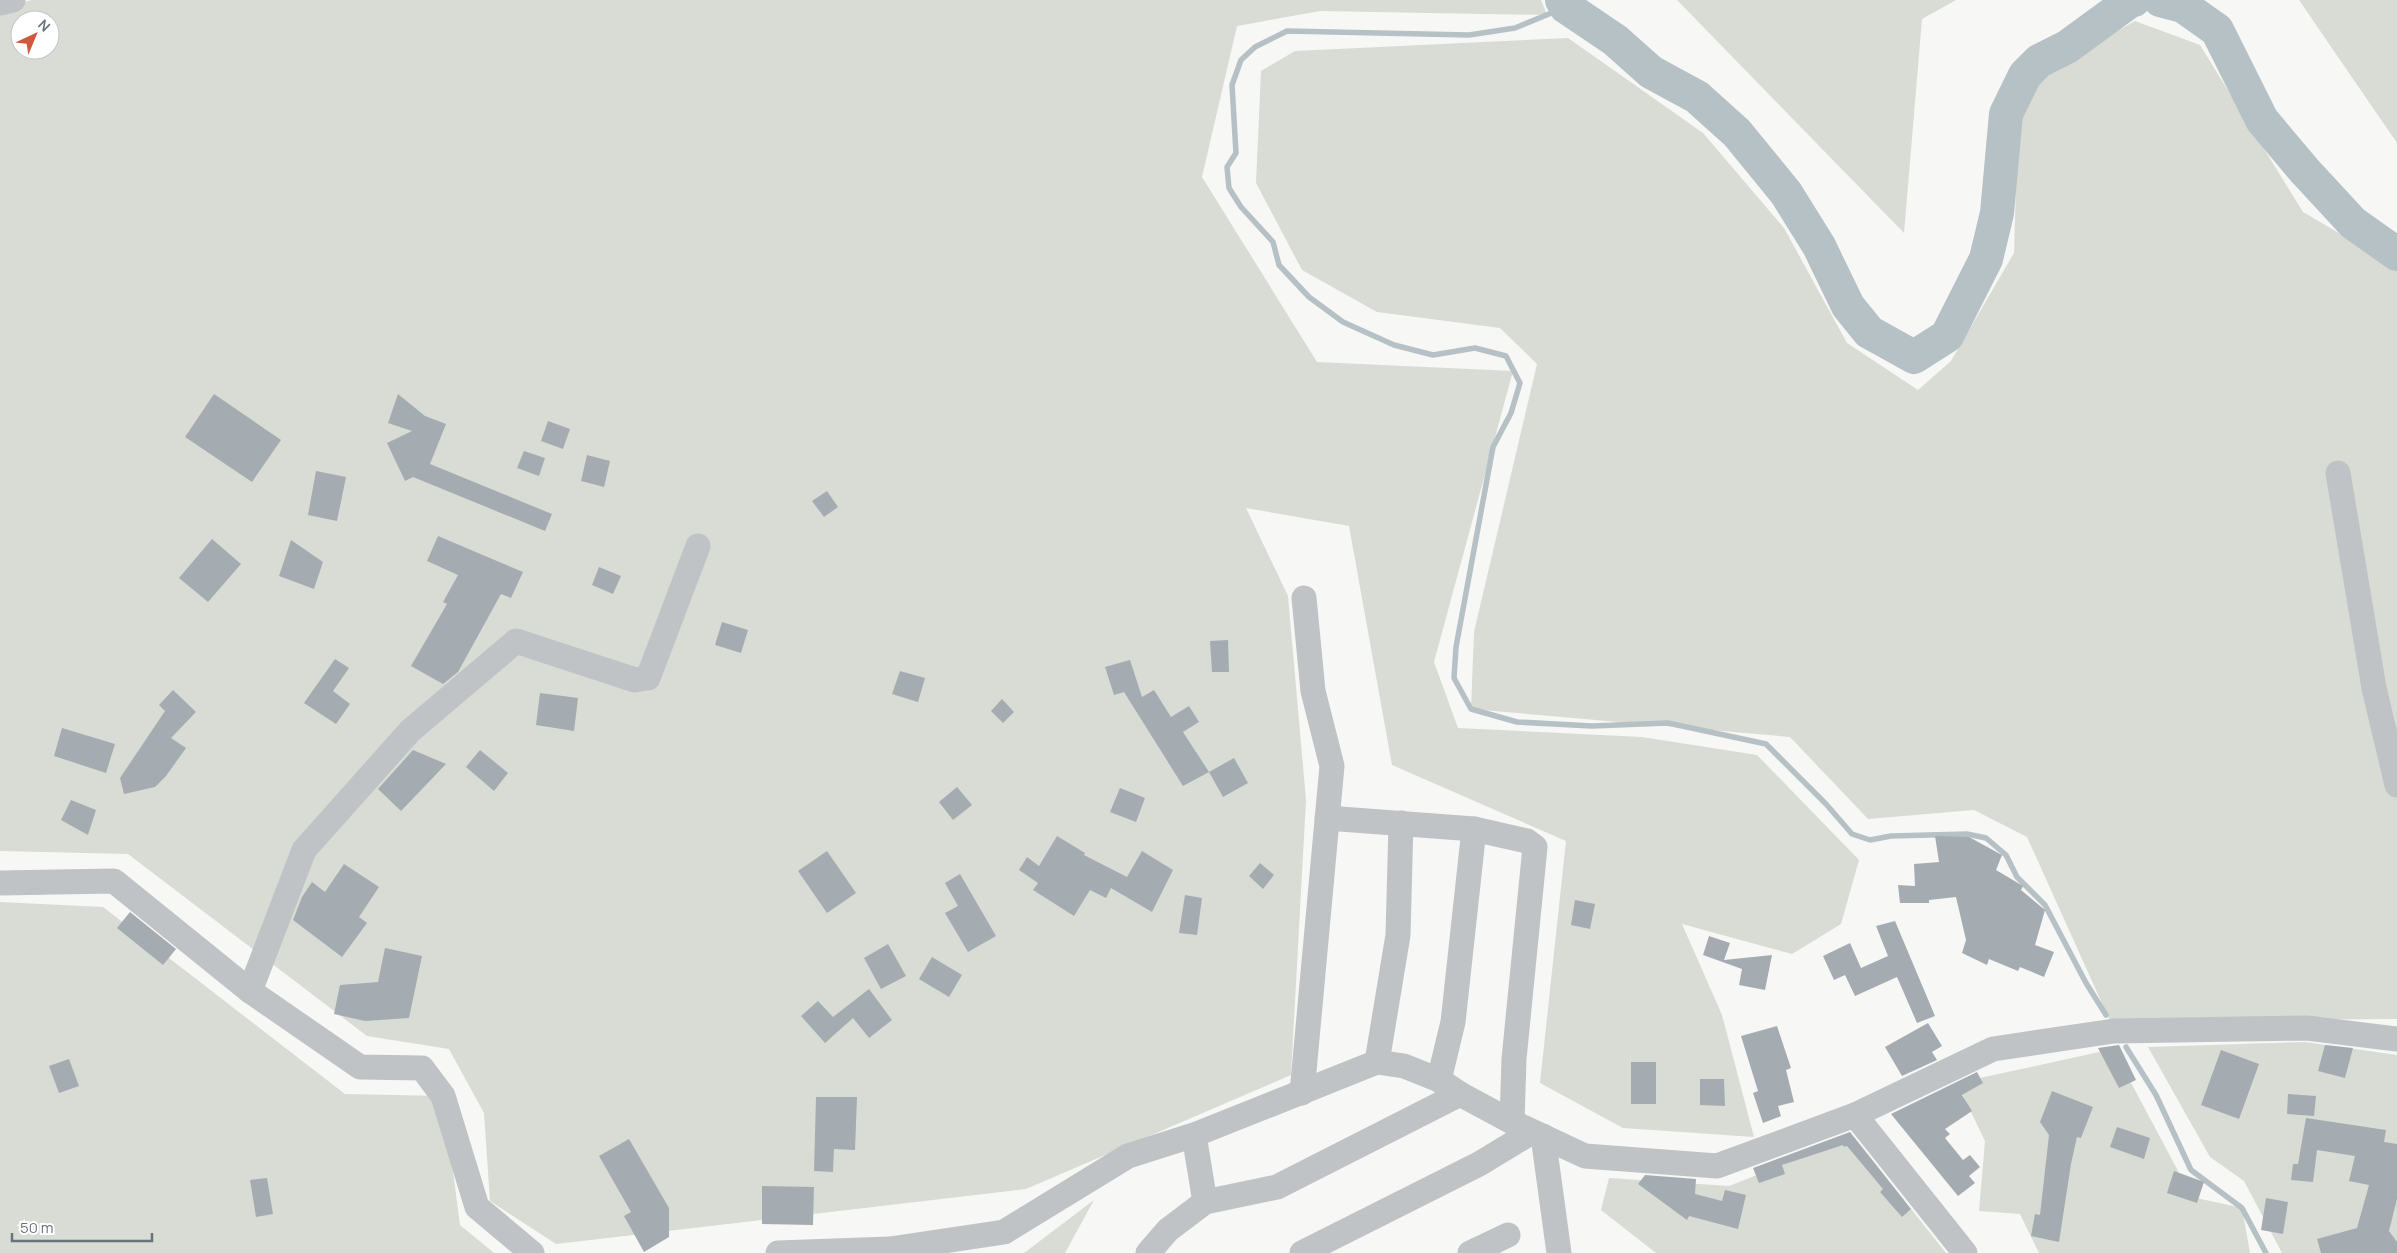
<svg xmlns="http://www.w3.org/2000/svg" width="2397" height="1253" viewBox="0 0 2397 1253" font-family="Manrope,sans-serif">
<rect width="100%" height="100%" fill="#f7f7f5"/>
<!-- green -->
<g fill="#d8dcd5" fill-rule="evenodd">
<path d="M32,0H1541L1547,15L1320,11L1237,26L1202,177L1317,362L1513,371L1434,662L1458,728L1642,737L1757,755L1859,860L1841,924L1792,954L1682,924L1722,1015L1754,1137L1623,1128L1540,1083L1566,841L1392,765L1349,526L1246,508L1288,596L1306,800L1291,1075L1026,1189L556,1244L490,1201L484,1113L449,1049L367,1036L128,854L0,851V7ZM20,20H50V50H20Z"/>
<polygon points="1677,0 1956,0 1922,19 1904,233"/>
<polygon points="2299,0 2397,0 2397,143"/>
<polygon points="2135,21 2200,45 2303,212 2397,267 2397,1019 2110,1021 2027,837 1974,810 1868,819 1790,737 1471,709 1474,632 1537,364 1500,328 1377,312 1302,270 1256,183 1261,71 1295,51 1568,38 1703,133 1784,228 1847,343 1918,390 1951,361 2014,253 2019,87"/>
<polygon points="0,902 103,907 345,1094 443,1096 460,1225 494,1253 0,1253"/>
<polygon points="2305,1042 2397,1055 2397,1253 2282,1253 2244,1181 2210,1157 2148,1047"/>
<polygon points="2113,1049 2192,1197 2242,1208 2250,1253 2039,1253 2020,1214 1979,1211 1985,1141 1957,1083"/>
<polygon points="1854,1137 1946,1253 1656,1253 1601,1210 1609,1178 1729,1186"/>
<polygon points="1094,1200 1065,1253 1024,1253"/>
</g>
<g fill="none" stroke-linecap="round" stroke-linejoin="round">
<!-- stream -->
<g stroke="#b6c1c5" stroke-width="5.5">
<polyline points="1566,7 1515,28 1469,35 1287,31 1255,47 1241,60 1232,85 1236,153 1227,167 1229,188 1241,207 1273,242 1279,265 1309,297 1343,322 1394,345 1433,355 1475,348 1506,356 1520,383 1511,413 1493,447 1456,647 1454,678 1471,709 1517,722 1592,726 1668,723 1766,744 1826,804 1852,834 1870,840 1891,836 1967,834 1986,838 2006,855 2017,877 2045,905 2086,983 2106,1015"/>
<polyline points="2126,1047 2156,1095 2191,1170 2242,1208 2266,1253"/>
</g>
<!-- river -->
<g stroke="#b6c1c5" stroke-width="34">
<polyline points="1562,0 1566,7 1615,40 1651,72 1697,97 1737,133 1786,193 1819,246 1848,306 1869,332 1914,357 1947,336 1986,259 1997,213 2006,114 2025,75 2039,61 2067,47 2130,1 2134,0"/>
<polyline points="2160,0 2183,6 2217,30 2262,120 2304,170 2353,223 2397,254"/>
</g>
</g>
<!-- building -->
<g fill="#a5acb1">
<polygon points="214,394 281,440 252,482 185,437"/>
<polygon points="398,394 425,416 446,424 430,464 552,514 545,531 413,477 405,481 387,443 412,431 388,423"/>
<polygon points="548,421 570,429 563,449 541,441"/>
<polygon points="524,451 545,458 539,476 517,468"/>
<polygon points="587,455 610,461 604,487 581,481"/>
<polygon points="316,471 346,477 337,521 308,515"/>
<polygon points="827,491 838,507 824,517 812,501"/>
<polygon points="438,536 523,572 511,598 501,594 458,672 443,684 411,666 447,604 443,602 458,575 427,561"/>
<polygon points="212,539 241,564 208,602 179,578"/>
<polygon points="291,540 323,562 314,589 279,576"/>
<polygon points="599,567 621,576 613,594 592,585"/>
<polygon points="722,622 748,630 741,653 715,645"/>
<polygon points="1228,640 1229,672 1212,672 1210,641"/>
<polygon points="335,659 349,668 333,691 350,704 336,724 304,703"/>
<polygon points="1130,660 1142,697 1154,690 1171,717 1189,706 1199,722 1183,732 1209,772 1183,786 1124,692 1114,695 1105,667"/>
<polygon points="900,671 925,678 918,702 892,694"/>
<polygon points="173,690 196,712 171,738 186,748 166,776 155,787 124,794 120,778 165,711 159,705"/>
<polygon points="540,693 578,698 574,731 536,725"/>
<polygon points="1002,699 1014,712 1003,723 991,711"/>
<polygon points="62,728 115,744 106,773 54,756"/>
<polygon points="413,750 446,764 401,811 378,789"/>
<polygon points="480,750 508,773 494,791 466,767"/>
<polygon points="1234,758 1248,783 1223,797 1209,772"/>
<polygon points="957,787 972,805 953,820 939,802"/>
<polygon points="1120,788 1145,798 1136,822 1110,812"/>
<polygon points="71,800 96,810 88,835 61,820"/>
<polygon points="1057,836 1085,853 1084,855 1127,877 1142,851 1173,870 1152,912 1111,888 1106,898 1090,890 1074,916 1033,890 1038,883 1019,870 1027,857 1039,866"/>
<polygon points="1935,836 1969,837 2002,855 1996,870 2023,886 2021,890 2045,910 2035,945 2054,952 2044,977 2020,967 2018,971 1989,959 1987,965 1962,953 1966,940 1956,897 1929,900 1929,903 1900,903 1898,885 1915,886 1914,864 1939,862"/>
<polygon points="827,851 856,893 827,913 798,871"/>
<polygon points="1260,863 1274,875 1263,889 1249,876"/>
<polygon points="344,864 379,887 359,917 367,923 342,957 293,920 302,897 312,882 325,892"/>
<polygon points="960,874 996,936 968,952 945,913 958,906 945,883"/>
<polygon points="1185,895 1202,898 1197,935 1179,933"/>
<polygon points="1575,900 1595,904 1590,929 1571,925"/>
<polygon points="130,912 176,949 163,965 117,928"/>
<polygon points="1895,921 1935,1016 1917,1023 1897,977 1855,996 1845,975 1834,980 1823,956 1850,943 1861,968 1888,956 1876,926"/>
<polygon points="1709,936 1730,943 1724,960 1772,955 1765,990 1739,985 1742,969 1703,955"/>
<polygon points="888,944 906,976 881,989 864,958"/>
<polygon points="385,948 422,956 409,1018 365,1021 334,1014 340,985 378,982"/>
<polygon points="932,957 962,975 949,997 919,979"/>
<polygon points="869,989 892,1020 869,1038 853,1018 825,1043 801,1016 818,1001 833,1017"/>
<polygon points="1928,1023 1942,1046 1932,1052 1937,1060 1902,1076 1885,1047"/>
<polygon points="1777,1026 1791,1068 1786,1070 1794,1102 1778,1106 1781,1116 1763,1123 1753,1093 1758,1091 1741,1036"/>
<polygon points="2119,1045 2136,1080 2119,1088 2098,1048"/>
<polygon points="2325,1045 2353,1048 2345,1078 2318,1071"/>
<polygon points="2221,1050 2259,1064 2239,1119 2201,1105"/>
<polygon points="69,1059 79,1086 59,1093 49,1066"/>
<rect x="1631" y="1062" width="25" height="42"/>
<polygon points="1977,1072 1983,1083 1962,1095 1972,1111 1945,1129 1950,1134 1945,1138 1963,1160 1970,1155 1980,1167 1969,1176 1975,1183 1958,1196 1891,1114"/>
<polygon points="1700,1079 1724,1079 1725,1106 1700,1105"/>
<polygon points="2052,1091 2093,1107 2081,1138 2077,1137 2071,1164 2059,1242 2031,1236 2035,1214 2040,1215 2049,1135 2040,1122"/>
<polygon points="2288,1094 2316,1096 2314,1116 2287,1114"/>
<polygon points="816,1097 857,1097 855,1150 834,1149 833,1172 814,1171"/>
<polygon points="2306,1118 2386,1130 2384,1142 2397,1144 2397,1199 2389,1231 2397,1242 2397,1253 2321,1253 2317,1239 2357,1228 2369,1185 2349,1181 2355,1156 2317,1150 2313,1182 2291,1180 2293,1164 2298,1164"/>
<polygon points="2117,1127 2150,1138 2144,1159 2110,1147"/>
<polygon points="1850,1132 1911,1209 1902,1217 1880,1192 1883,1189 1847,1146 1844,1147 1843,1145 1782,1165 1785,1174 1759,1183 1753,1168"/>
<polygon points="629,1139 669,1208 669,1237 644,1252 624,1216 631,1212 599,1156"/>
<polygon points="2174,1171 2204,1182 2197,1203 2167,1193"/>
<polygon points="1645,1175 1696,1179 1695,1194 1722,1201 1725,1190 1746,1195 1738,1229 1689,1216 1687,1220 1638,1184"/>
<polygon points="267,1178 273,1214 256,1217 250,1180"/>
<polygon points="762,1186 814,1187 813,1225 762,1224"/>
<polygon points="2266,1198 2288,1202 2283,1234 2261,1230"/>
</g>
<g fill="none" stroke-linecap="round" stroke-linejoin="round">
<!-- minor -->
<g stroke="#bfc3c6" stroke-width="25">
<polyline points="0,3 13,0"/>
<polyline points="2338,473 2374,688 2397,785"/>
<polyline points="1327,818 1474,829 1527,841 1535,847 1514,1059 1512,1122"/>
<polyline points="0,883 114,881 250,991 360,1067 422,1068 443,1096 477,1207 532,1253"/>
<polyline points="250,991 304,850 410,731 516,641 635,680 648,678 698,546"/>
<polyline points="1377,1062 1398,935 1401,823"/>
<polyline points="1439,1080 1453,1022 1474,829"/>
<polyline points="1302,1093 1332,766 1313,691 1304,598"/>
<polyline points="1855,1115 1965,1253"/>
<polyline points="1194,1135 1205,1202"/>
<polyline points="1543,1136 1559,1253"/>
<polyline points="778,1253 890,1249 1004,1232 1128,1156 1194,1135 1377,1062 1404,1066 1439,1080 1460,1094 1512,1122 1585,1156 1717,1166 1855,1115 1993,1049 2114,1031 2307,1028 2397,1039"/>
<polyline points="1148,1253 1168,1230 1205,1202 1277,1187 1460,1094"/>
<polyline points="1302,1253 1479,1164 1532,1132"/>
<polyline points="1470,1253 1508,1235"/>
</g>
</g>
<!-- north arrow -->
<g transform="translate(35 35) rotate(44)"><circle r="24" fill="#ffffff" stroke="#c2c7cb"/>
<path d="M0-4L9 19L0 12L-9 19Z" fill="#ce593f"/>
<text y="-8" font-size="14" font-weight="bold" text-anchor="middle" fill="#66747c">N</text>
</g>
<!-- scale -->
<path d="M12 1233v8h140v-8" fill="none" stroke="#66747c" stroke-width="2.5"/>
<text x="20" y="1233" font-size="15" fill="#66747c" stroke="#ffffff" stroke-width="4" paint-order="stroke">50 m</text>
</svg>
